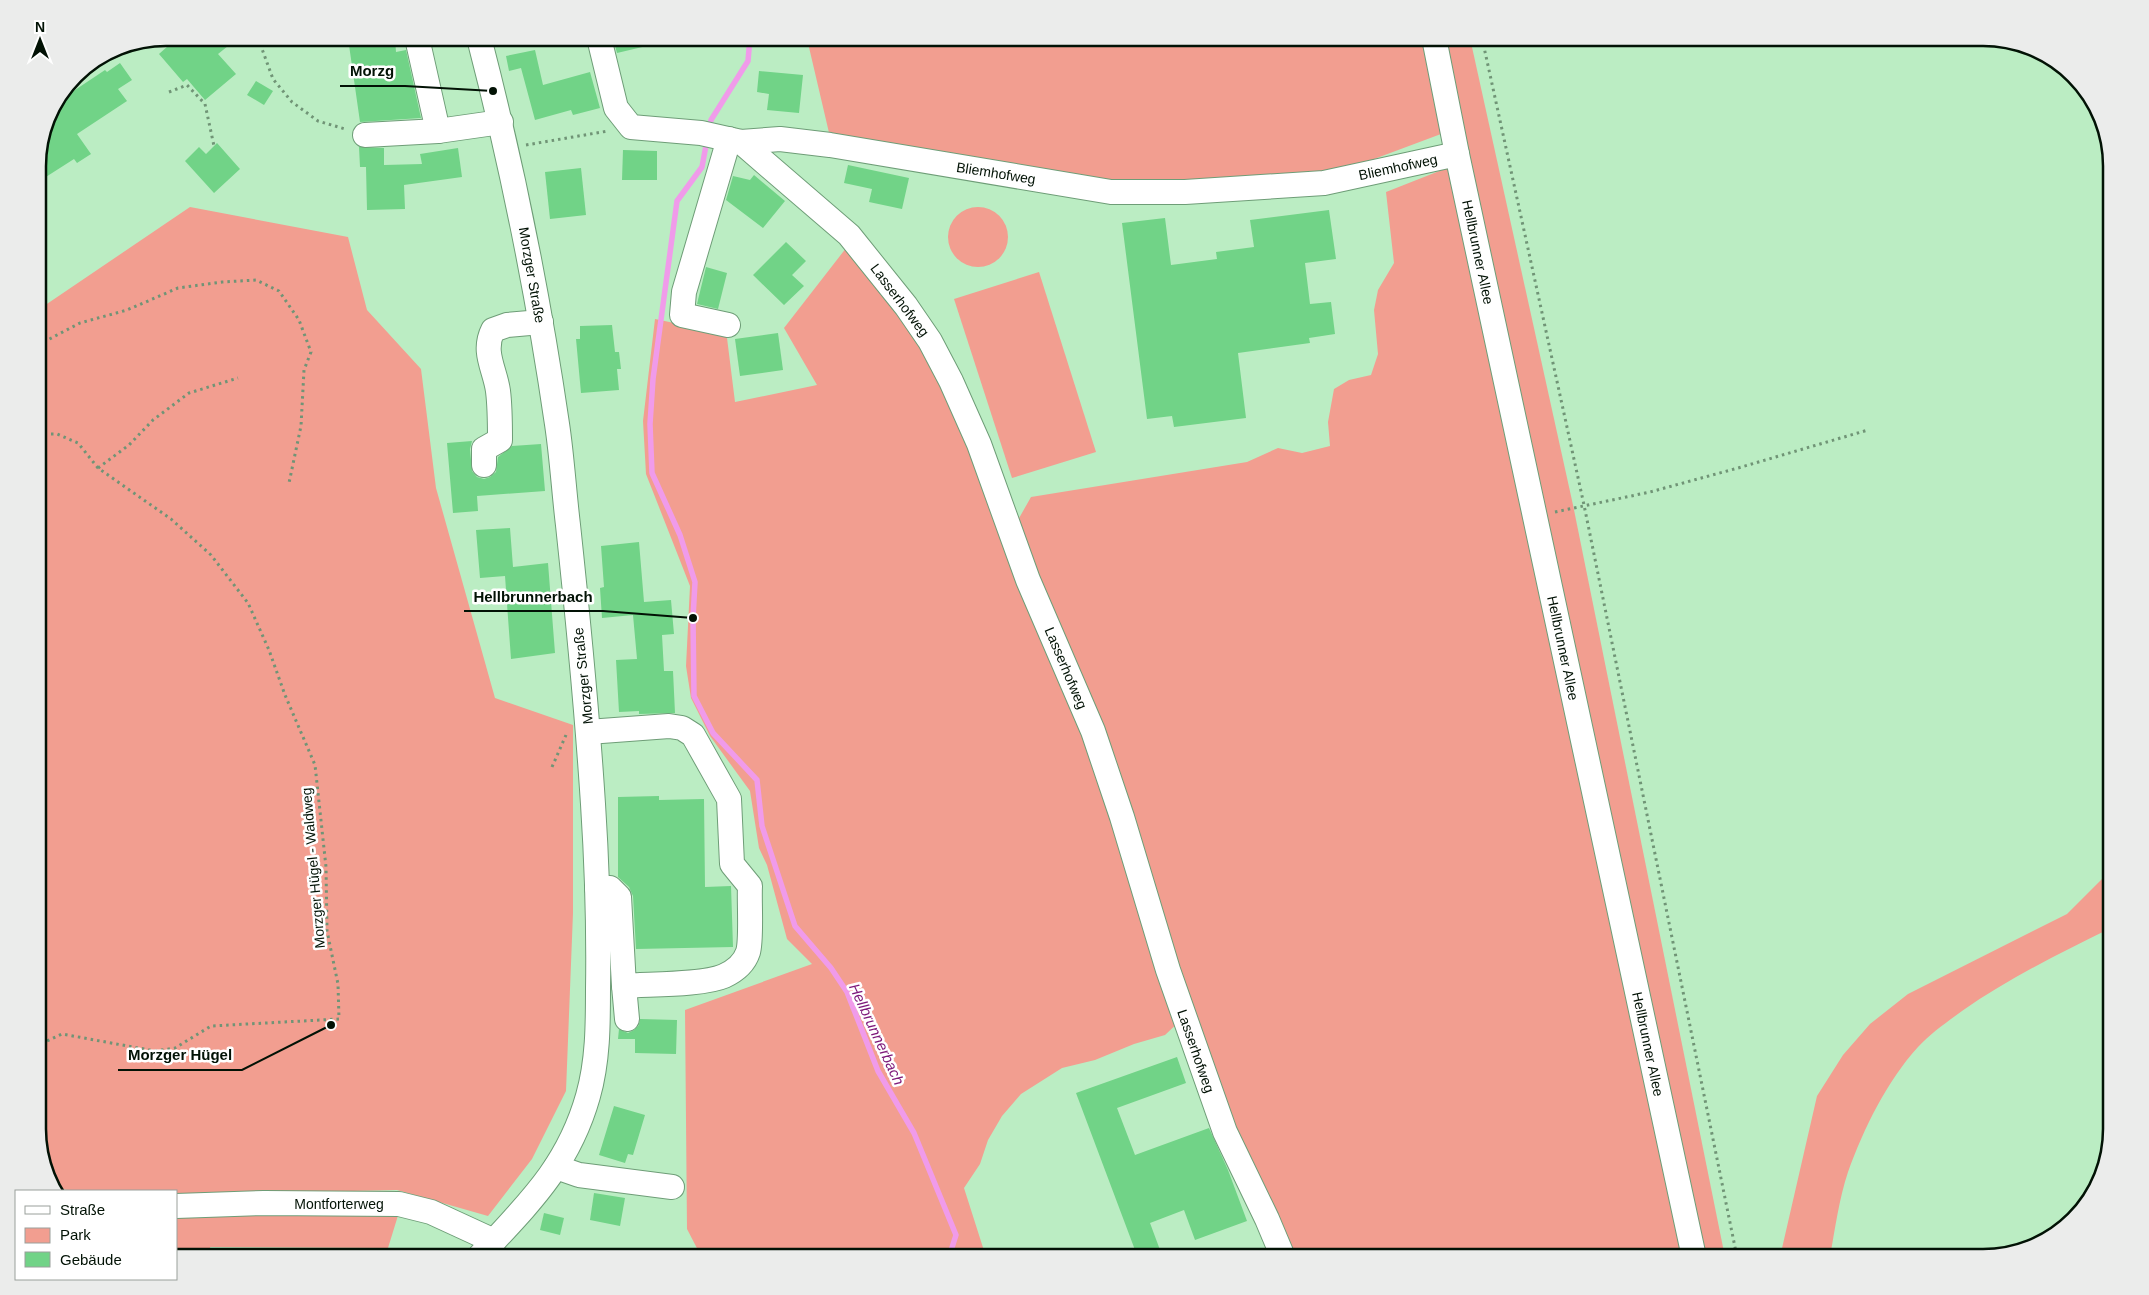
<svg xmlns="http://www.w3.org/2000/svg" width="2149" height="1295" viewBox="0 0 2149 1295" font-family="Arial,sans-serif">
<rect width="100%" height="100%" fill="#bbedc3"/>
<!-- green -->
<g fill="#f29e90">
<polygon points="742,38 1423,38 1441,134 1334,174 1141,186 830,137 808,43"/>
<polygon points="1443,38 1470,38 1573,505 1725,1257 1701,1257"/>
<polygon points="1452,166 1687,1257 1277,1257 1181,1020 1165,1035 1134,1044 1095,1060 1062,1068 1021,1094 1002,1116 988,1140 980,1164 964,1188 986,1257 712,1257 700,1254 687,1229 685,1010 812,964 787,939 767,865 759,848 750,791 710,736 691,698 686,666 690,586 646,474 643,421 655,319 698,328 726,330 735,402 817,385 784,328 850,243 901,304 1018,520 1031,497 1247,462 1278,448 1302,453 1330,446 1328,422 1334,389 1349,380 1371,375 1378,354 1374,310 1378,290 1394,263 1386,192"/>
<polygon points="190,207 348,237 367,310 421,369 436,488 495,698 573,725 573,913 566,1091 532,1159 488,1216 397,1190 176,1195 176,1191 75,1191 53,1188 38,1137 38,310"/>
<circle cx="978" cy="237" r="30"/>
<polygon points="1039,272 1096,452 1012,478 954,299"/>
<path d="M2111,870V928C2060,953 2009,978 1962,1011C1947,1022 1931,1033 1918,1047C1887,1081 1864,1128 1848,1172C1839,1199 1835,1229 1830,1257H1780L1817,1096L1843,1055L1870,1024L1908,994L2067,914Z"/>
<polygon points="400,1209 388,1248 210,1247 213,1257 176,1257 176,1211"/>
</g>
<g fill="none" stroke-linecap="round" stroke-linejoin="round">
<!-- stream -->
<g stroke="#f09bea" stroke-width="5.5">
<polyline points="709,128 711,120 748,61 750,38"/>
<polyline points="707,140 702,167 677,201 653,379 650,424 652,473 680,535 695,582 693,618 694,696 713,733 757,780 762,826 795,926 831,968 847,992 878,1071 914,1133 956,1235 949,1257"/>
</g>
</g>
<!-- building -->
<g fill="#71d387">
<polygon points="177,38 238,38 218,54 236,74 205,100 187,79 183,82 159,54"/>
<polygon points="348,38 395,38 396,52 406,50 421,118 360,122"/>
<polygon points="613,38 654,38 655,44 617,53"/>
<polygon points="535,50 543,85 590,72 600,108 573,115 571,110 535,120 521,68 509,71 506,56"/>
<polygon points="120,63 132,80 118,89 127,101 77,134 91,154 77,163 74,159 38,182 38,158 47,117 57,102 105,70 107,72"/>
<polygon points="759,71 803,75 799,113 767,110 769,94 757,92"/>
<polygon points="256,81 273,91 264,105 247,95"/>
<polygon points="217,143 240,169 214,193 185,161 199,147 206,154"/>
<polygon points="359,147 384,148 384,165 422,164 420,154 458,148 462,177 404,185 405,209 367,210 366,167 360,167"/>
<polygon points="623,150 657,151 657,180 622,180"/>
<polygon points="848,165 909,178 902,209 869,202 872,189 844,183"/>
<polygon points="581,168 586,215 550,219 545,172"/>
<polygon points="754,175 785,201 763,228 726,200 733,176 750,180"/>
<polygon points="1329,210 1336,259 1305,263 1310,304 1331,302 1335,334 1309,338 1310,343 1238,353 1246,418 1174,427 1172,416 1147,419 1122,223 1165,218 1171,265 1217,259 1216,252 1254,247 1250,220"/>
<polygon points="786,242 806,261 792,275 804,286 784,305 753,275"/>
<polygon points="706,267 727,273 718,309 697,304"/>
<polygon points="612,325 615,352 619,352 621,369 617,369 619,390 581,393 576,339 580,339 580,326"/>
<polygon points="778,333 783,370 740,376 735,339"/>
<polygon points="472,441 470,449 472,471 477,477 484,479 490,477 496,472 498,457 512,446 541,444 545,491 477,496 478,511 453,513 447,443"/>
<polygon points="510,528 513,567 548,563 555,653 511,659 505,576 480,578 476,530"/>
<polygon points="639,542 644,602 671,600 674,634 662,635 664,671 673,671 675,713 639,714 639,711 619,712 616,660 637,659 633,615 602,618 600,588 604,587 601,546"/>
<polygon points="659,796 659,800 704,799 705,887 731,886 733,947 636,949 633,896 629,887 618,877 618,797"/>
<polygon points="640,1019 677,1020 676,1054 635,1053 635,1039 618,1039 619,1029 628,1033 634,1030 639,1025"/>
<polygon points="1177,1057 1186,1083 1117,1108 1135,1155 1209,1128 1228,1170 1247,1221 1195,1240 1184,1210 1150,1223 1163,1258 1138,1258 1076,1093"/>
<polygon points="614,1106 645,1115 633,1155 628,1154 625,1163 599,1155"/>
<polygon points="594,1193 625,1198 620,1226 590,1220"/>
<polygon points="544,1213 564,1218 560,1235 540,1230"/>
</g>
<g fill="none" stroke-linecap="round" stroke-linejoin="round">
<defs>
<g id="minor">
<polyline points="417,38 438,131"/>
<path d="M479,38C512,165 538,294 557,424C562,457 564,492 568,525C578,618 587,711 593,804C597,866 599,927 598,989C598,1024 598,1061 588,1096C568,1167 527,1205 479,1257"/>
<polyline points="599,38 616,108 631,127 701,133 741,142 780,139 830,145 1111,192 1185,192 1324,183 1457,154"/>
<polyline points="1434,38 1457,154 1694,1257"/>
<polyline points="365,135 438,131 501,122"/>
<polyline points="741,142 849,235 906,306 930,341 951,381 979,444 1028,580 1093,731 1122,817 1168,970 1225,1132 1267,1219 1283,1257"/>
<polyline points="728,325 682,315 684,292 729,139"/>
<path d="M484,465V449L500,440C500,424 500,407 498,391C495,369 482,352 493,330L507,325L541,322"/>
<path d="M588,732L669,726L682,728L693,735L729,799L732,864L750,886C749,901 752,939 748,952C744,964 735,971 724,976C703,985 649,984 624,986L619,897L610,888H597"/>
<polyline points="624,986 627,1019"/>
<polyline points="556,1167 579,1175 672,1187"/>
<polyline points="176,1206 264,1203 399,1204 431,1212 494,1241"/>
</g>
</defs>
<!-- minor casing -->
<use href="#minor" stroke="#6e9d77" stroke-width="26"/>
<!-- path -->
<g stroke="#709476" stroke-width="3" stroke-dasharray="2.5 4" stroke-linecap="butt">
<polyline points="258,38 273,79 292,102 318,121 345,129"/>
<polyline points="1482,38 1584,505 1737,1257"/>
<polyline points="169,92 187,85 205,104 214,146"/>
<polyline points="526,145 608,131"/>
<polyline points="38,345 80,323 127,310 178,288 222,282 256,280 279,291 299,320 311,352 304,370 301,426 289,483"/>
<polyline points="38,434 57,434 78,443 98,468 171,519 211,555 248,603 269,650 285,695 315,765 326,867 327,931 338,984 339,1019 211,1026 175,1048 155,1051 62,1034 38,1045"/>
<polyline points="98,468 129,445 153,420 189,393 238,378"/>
<polyline points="1555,512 1650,492 1738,468 1868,430"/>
<polyline points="552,767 566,735"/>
</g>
<!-- minor -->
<use href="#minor" stroke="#fff" stroke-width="24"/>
</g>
<g text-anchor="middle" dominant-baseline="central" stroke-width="5" stroke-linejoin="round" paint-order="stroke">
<!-- street labels -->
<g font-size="14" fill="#021205" stroke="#fff">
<text transform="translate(1398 167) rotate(-12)">Bliemhofweg</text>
<text transform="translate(996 173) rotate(9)">Bliemhofweg</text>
<text transform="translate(1478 252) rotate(78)">Hellbrunner Allee</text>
<text transform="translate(532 275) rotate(80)">Morzger Straße</text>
<text transform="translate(900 300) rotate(53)">Lasserhofweg</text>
<text transform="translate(1563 648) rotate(78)">Hellbrunner Allee</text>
<text transform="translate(1066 668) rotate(67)">Lasserhofweg</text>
<text transform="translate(583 676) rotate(-96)">Morzger Straße</text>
<text transform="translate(313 868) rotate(-95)">Morzger Hügel - Waldweg</text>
<text transform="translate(1648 1044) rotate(78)">Hellbrunner Allee</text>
<text transform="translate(1196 1051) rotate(71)">Lasserhofweg</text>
<text x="339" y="1204">Montforterweg</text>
</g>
<!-- water labels -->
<g font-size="15" font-style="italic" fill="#7d187a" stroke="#fff">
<text transform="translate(877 1034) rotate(65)">Hellbrunnerbach</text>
</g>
</g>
<!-- crop -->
<path d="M0 0H2149V1295H0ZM166 46H1983A120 120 0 0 1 2103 166V1129A120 120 0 0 1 1983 1249H166A120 120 0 0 1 46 1129V166A120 120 0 0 1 166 46Z" fill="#ebeceb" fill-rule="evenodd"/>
<path fill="none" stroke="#021205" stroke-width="2.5" d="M166 46H1983A120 120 0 0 1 2103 166V1129A120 120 0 0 1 1983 1249H166A120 120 0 0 1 46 1129V166A120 120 0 0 1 166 46Z"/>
<!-- callouts -->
<path fill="none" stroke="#021205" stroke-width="2" d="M493 91L405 86H340M693 618L603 611H464M331 1025L242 1070H118"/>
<g fill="#021205" stroke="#fff" stroke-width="2">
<circle cx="493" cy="91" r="5"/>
<circle cx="693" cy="618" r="5"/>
<circle cx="331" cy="1025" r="5"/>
</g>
<g font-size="15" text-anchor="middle" font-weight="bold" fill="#021205" stroke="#fff" stroke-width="5" stroke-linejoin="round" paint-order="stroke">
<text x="372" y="76">Morzg</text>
<text x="533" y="602">Hellbrunnerbach</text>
<text x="180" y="1060">Morzger Hügel</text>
</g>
<!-- legend -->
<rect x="15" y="1190" width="162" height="90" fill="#ffffff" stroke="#9aa09b"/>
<rect x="25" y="1206" width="25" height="8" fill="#ffffff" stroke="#9aa09b"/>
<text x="60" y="1215" font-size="15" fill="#021205">Straße</text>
<rect x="25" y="1228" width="25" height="15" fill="#f29e90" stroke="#9aa09b"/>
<text x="60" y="1240" font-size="15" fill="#021205">Park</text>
<rect x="25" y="1252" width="25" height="15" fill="#71d387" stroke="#9aa09b"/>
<text x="60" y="1265" font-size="15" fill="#021205">Gebäude</text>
<!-- north arrow -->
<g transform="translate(40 40)" stroke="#ffffff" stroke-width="4" paint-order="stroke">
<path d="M0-4L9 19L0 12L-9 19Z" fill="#021205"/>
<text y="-8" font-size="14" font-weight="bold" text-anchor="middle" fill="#021205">N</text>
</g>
</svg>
